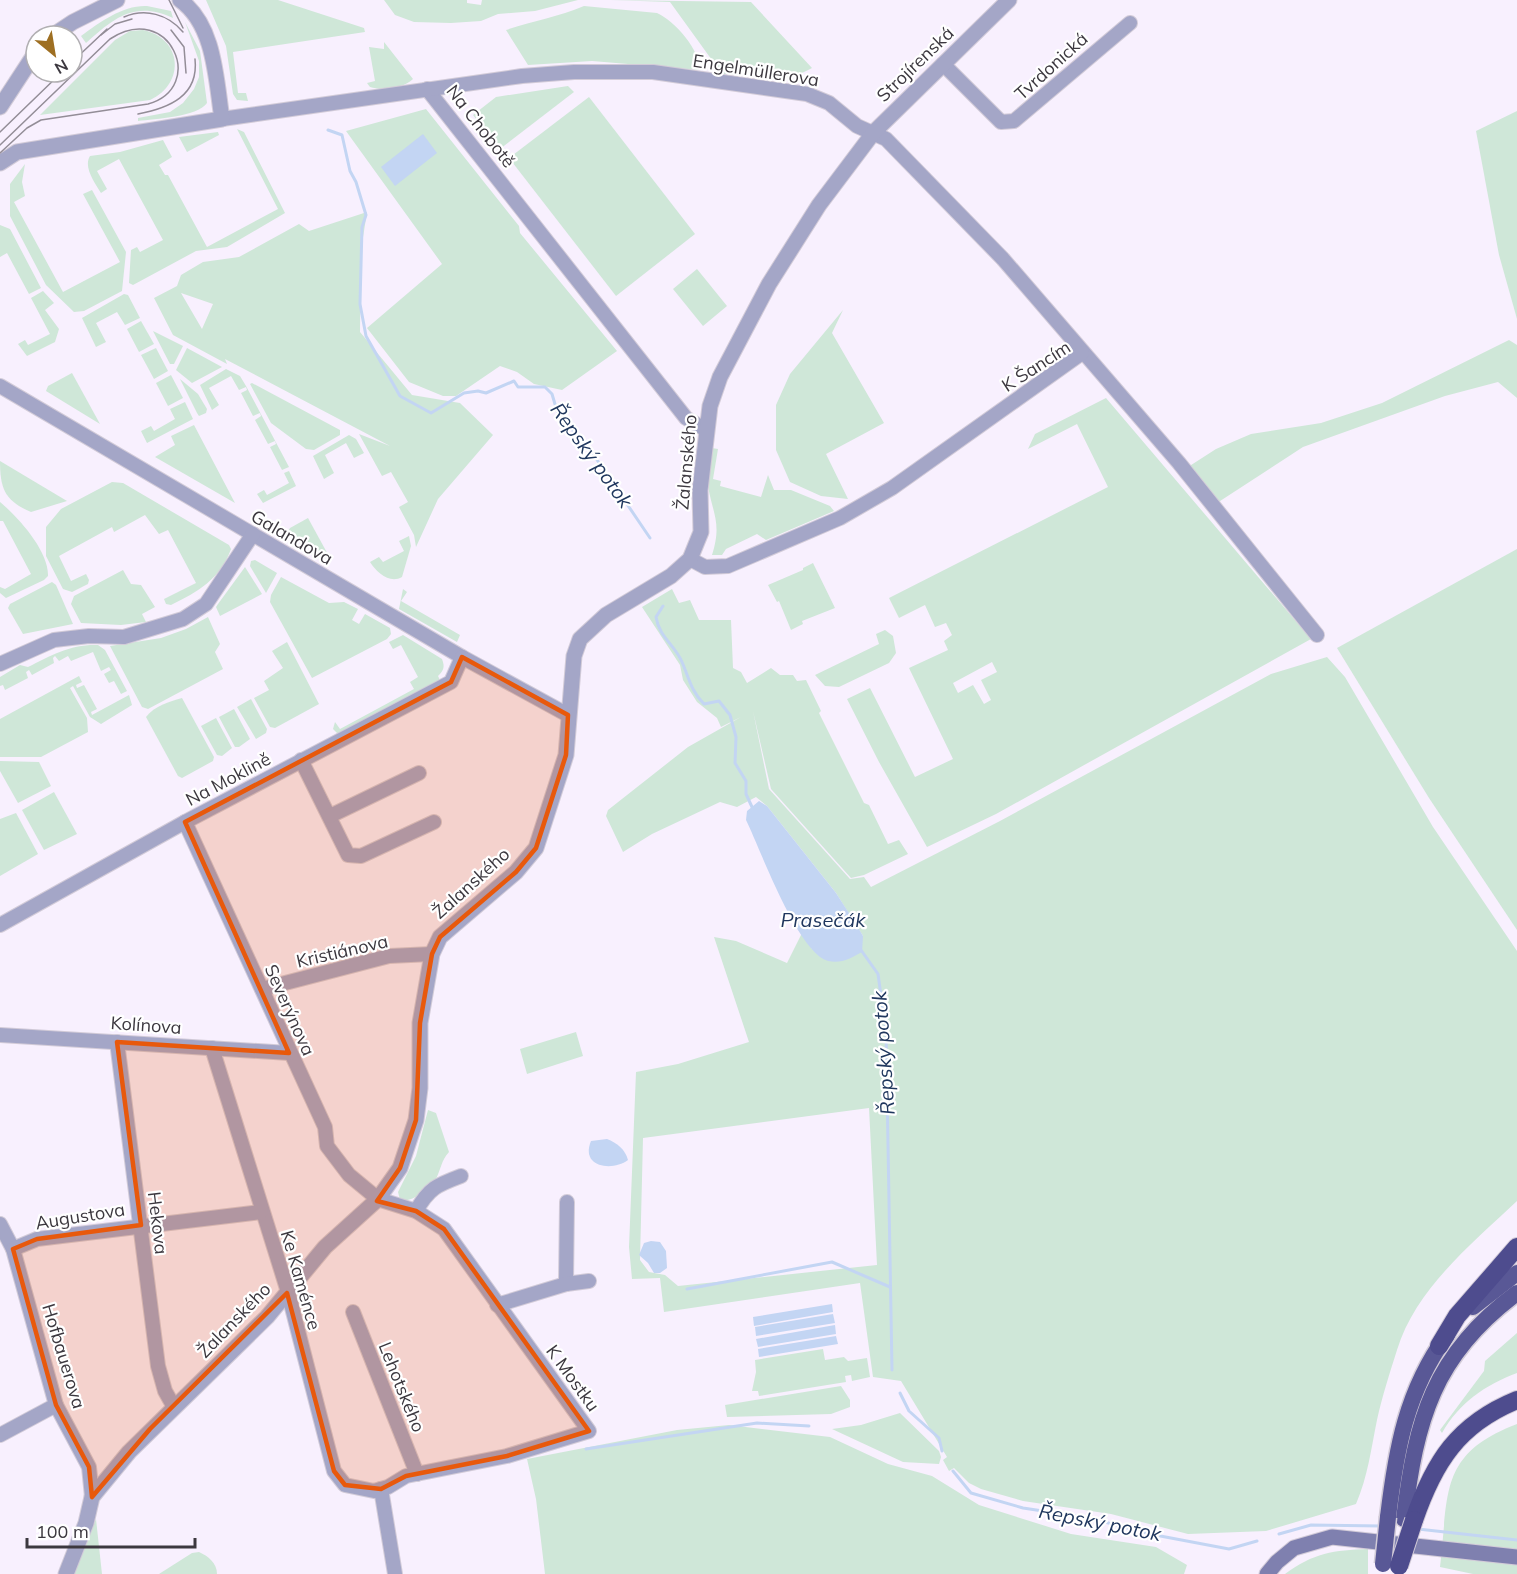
<svg xmlns="http://www.w3.org/2000/svg" width="1517" height="1574" viewBox="0 0 1517 1574" font-family="Mulish,sans-serif">
<rect width="100%" height="100%" fill="#f8f0fe"/>
<!-- green -->
<g fill="#cfe7d8" fill-rule="evenodd">
<polygon points="206,0 278,0 364,28 365,32 233,52 238,93 246,93 248,101 237,100 233,94 226,46"/>
<polygon points="384,0 467,0 467,3 481,5 482,0 578,0 535,11 498,14 481,21 451,23 414,22 395,15"/>
<path d="M610,0L751,2L812,68C789,81 771,82 747,68L744,75L722,74L670,2Z"/>
<path d="M147,6L171,11L173,18C135,0 114,18 86,43L81,36C100,22 123,5 147,6Z"/>
<path d="M584,6L657,13C675,21 700,50 700,70L592,61L528,65L506,30C533,21 558,17 584,6Z"/>
<path d="M185,22L200,51L207,103C197,117 155,119 138,121V118L170,112L183,103L194,89L199,77V61Z"/>
<path d="M143,30C182,38 186,83 150,100L40,115L115,40L130,31Z"/>
<path d="M384,42L413,79C404,88 382,91 370,87L367,83L375,81L369,47L384,49Z"/>
<polygon points="568,86 574,92 500,149 473,115 496,97"/>
<polygon points="589,97 695,234 616,296 509,158"/>
<polygon points="426,109 519,226 520,233 617,351 562,390 534,384 517,372 500,366 456,396 443,396 409,382 367,328 442,264 346,131"/>
<polygon points="1517,111 1517,319 1499,255 1476,131"/>
<path d="M237,129L244,132L285,213L227,247L196,251L133,285L129,283L131,250L137,247L140,252L163,240L119,159L97,171L107,189L101,193C95,183 83,167 90,156L120,152L163,140L172,157L159,165L165,175H168L207,247L278,209Z"/>
<polygon points="218,132 219,135 187,152 179,137"/>
<polygon points="25,164 22,182 25,196 14,202 63,292 120,262 83,194 92,190 126,252 122,291 84,311 74,312 46,285 10,216 10,184"/>
<path d="M367,212L361,250L360,332L412,395L460,403L493,435L438,499L416,547L414,535L399,507L408,502L391,472L382,476L359,434L390,446L225,359L227,364L173,335L154,298L177,286L181,275L203,262L239,257L299,224L309,231ZM181,293L213,304L202,329Z"/>
<polygon points="0,225 10,229 41,288 29,294 7,253 0,257"/>
<polygon points="697,269 727,306 703,326 673,289"/>
<polygon points="43,291 54,303 45,310 59,329 55,342 27,356 18,344 25,340 28,345 50,334 31,298"/>
<polygon points="124,294 128,295 140,318 125,325 117,312 96,323 106,342 96,347 82,318"/>
<polygon points="843,310 832,333 884,423 826,454 848,499 821,496 790,482 776,450 776,405 790,374"/>
<polygon points="141,321 154,344 139,352 127,329"/>
<polygon points="153,331 183,346 174,364 170,364"/>
<polygon points="1509,340 1517,345 1517,398 1498,382 1445,396 1303,447 1217,503 1188,467 1216,449 1251,434 1321,423 1382,403"/>
<polygon points="156,348 168,371 154,379 141,355"/>
<polygon points="187,348 222,367 192,383 176,370"/>
<polygon points="226,369 240,376 246,386 289,467 282,470 270,447 276,444 275,441 268,444 255,420 261,416 260,413 253,416 241,393 247,390 246,387 239,390 231,376 209,388 219,405 212,410 200,385"/>
<polygon points="72,373 100,424 46,391 48,386"/>
<polygon points="171,375 183,398 168,406 156,383"/>
<polygon points="180,379 198,394 207,409 206,413 199,416 197,413"/>
<polygon points="252,383 340,430 340,435 314,450 306,449 271,423 250,384"/>
<path d="M1106,398L1311,639L996,814L927,847L879,762L847,699L870,688L915,777L953,759L909,668L948,650L944,641L952,635L946,623L935,627L925,605L899,618L889,598L1108,487L1077,424L1028,449L1035,434ZM992,662L997,672L981,680L991,700L984,704L973,685L958,693L953,683Z"/>
<polygon points="185,402 193,419 147,443 141,431 151,426 154,431 175,419 170,409"/>
<polygon points="194,425 235,503 155,457 175,445 171,436"/>
<polygon points="349,435 356,439 364,453 354,458 346,443 325,455 334,473 324,479 313,456"/>
<path d="M712,448L718,449L713,479L721,481L720,486L761,497L768,475L774,490H791L830,506L834,511L766,540L757,534L726,549L722,555H712C722,523 713,515 708,486C706,474 711,459 712,448Z"/>
<path d="M0,461L67,501L31,512C5,501 0,489 0,461Z"/>
<polygon points="289,471 296,486 263,503 257,494 264,490 267,495 289,483 284,473"/>
<path d="M112,482L123,483L229,545L231,549C220,579 198,592 171,605L166,604L164,599L196,583L168,530L159,534L145,515L114,532L112,527L59,556L71,581L86,574L89,580L88,584L72,592L63,589L46,556V527L61,509Z"/>
<path d="M0,502C18,517 49,551 48,576L44,580L6,598L0,593V587L5,589L31,574L3,521H0Z"/>
<polygon points="308,518 331,560 287,533 290,528"/>
<path d="M409,536L411,546L402,577C390,584 377,573 370,562L379,557L383,562L404,551L399,541Z"/>
<polygon points="1517,549 1517,930 1429,798 1337,648"/>
<polygon points="255,560 277,573 266,593 250,566 251,561"/>
<polygon points="813,563 835,608 802,621 803,624 791,630 779,601 777,602 768,585 803,570 803,568"/>
<polygon points="245,567 262,594 220,616 216,607 218,604"/>
<polygon points="123,570 131,584 141,585 155,607 142,614 146,622 121,625 81,623 71,604 74,596"/>
<polygon points="281,577 329,603 344,602 358,609 352,620 359,624 365,614 390,628 391,634 387,639 312,678 270,602 271,595"/>
<polygon points="52,582 56,585 73,624 23,634 8,608 10,604"/>
<polygon points="403,589 407,592 401,601 460,635 457,642 399,609"/>
<path d="M672,589L679,603L690,600L699,620H731L733,668L741,672L747,683L771,668L780,675H793L797,681L806,680L821,711L819,713L864,803L869,805L888,844L899,840L908,854L864,875L851,878L771,789L753,711L769,789L850,879L864,877L871,887L1000,821L1271,674L1327,657L1345,677L1433,827L1517,951V1201C1473,1243 1416,1288 1397,1350C1390,1372 1382,1397 1377,1420C1371,1449 1368,1476 1356,1504L1266,1531L1188,1534L1111,1514L1023,1501L981,1489L969,1483L954,1468L949,1471L943,1460L947,1457L901,1381L873,1377L860,1283L664,1312L660,1278L632,1279L629,1247L636,1072L678,1064L749,1042L714,937L736,941L787,963L802,933L812,949L863,936L836,893L767,806L756,797L737,807L720,802L652,834L623,852L606,816L608,810L688,747L741,717L721,727L717,718L697,702L683,680L680,665L642,607ZM869,1108L877,1265L678,1286L665,1275L649,1272L640,1260L643,1138Z"/>
<polygon points="208,617 220,644 215,652 223,669 148,709 142,707 110,646 161,638 186,629"/>
<polygon points="885,630 893,636 896,653 889,663 839,687 825,686 815,675 879,644 876,634"/>
<path d="M403,635L442,659C445,667 444,670 438,676L440,680L342,733H337L333,729L335,722L340,729L414,689L410,682L418,677L401,645L393,649L389,642Z"/>
<polygon points="287,642 319,704 275,728 270,727 254,698 269,690 264,681 283,668 272,651"/>
<path d="M98,645L105,650L127,691L121,694L114,681L109,683L104,674L111,670L109,667L101,671L93,652L71,661L68,656L59,661L55,656L53,658L54,663L32,675L29,670L26,672L28,678L5,690L3,685L0,686V677L20,665L28,667C52,655 71,644 98,645Z"/>
<polygon points="79,676 82,682 76,685 77,688 84,685 97,709 91,712 92,715 129,695 132,705 101,724 90,717 73,686 70,688 87,718 88,732 41,757 0,757 0,719"/>
<path d="M182,698L214,757L213,761L182,778L178,776L146,717C154,706 171,701 182,698Z"/>
<polygon points="251,699 267,729 266,733 256,739 237,707"/>
<polygon points="234,709 250,739 239,747 235,747 219,717"/>
<polygon points="216,718 232,748 222,756 217,755 201,726"/>
<polygon points="0,761 39,762 51,786 18,803 0,771"/>
<polygon points="54,792 77,834 44,850 22,810"/>
<polygon points="16,813 38,854 0,876 0,819"/>
<polygon points="576,1032 583,1056 527,1074 520,1049"/>
<path d="M428,1110L436,1113L449,1152C441,1161 441,1169 436,1179C431,1188 410,1204 400,1200L398,1192L416,1156Z"/>
<path d="M1517,1333V1373C1485,1385 1459,1403 1442,1433L1440,1430L1484,1371L1485,1361Z"/>
<polygon points="823,1349 825,1360 844,1357 848,1361 867,1358 870,1377 852,1381 851,1375 845,1376 846,1382 759,1396 758,1391 752,1391 756,1372 755,1360"/>
<polygon points="841,1386 850,1400 850,1407 831,1414 727,1417 725,1405"/>
<polygon points="900,1413 939,1451 941,1457 939,1464 903,1462 832,1429 861,1425"/>
<path d="M1517,1424V1574H1473L1440,1567C1449,1494 1438,1454 1517,1424Z"/>
<polygon points="729,1425 830,1437 888,1464 932,1476 979,1505 1071,1534 1156,1547 1187,1565 1184,1574 545,1574 536,1499 527,1459 677,1430"/>
<polygon points="96,1519 102,1574 73,1574"/>
<path d="M1368,1549V1574H1285C1313,1553 1334,1550 1368,1549Z"/>
<path d="M199,1552C208,1556 217,1563 217,1574H159L192,1553Z"/>
</g>
<!-- water -->
<g fill="#c3d5f3">
<polygon points="423,134 437,153 395,186 381,167"/>
<path d="M759,801L767,806L836,893L856,924L863,936L862,952C851,958 842,964 828,961C797,952 760,848 746,820L747,811Z"/>
<path d="M607,1139C617,1143 625,1149 628,1160C612,1172 580,1167 591,1141Z"/>
<polygon points="651,1241 660,1242 666,1251 667,1268 660,1273 654,1273 648,1263 639,1255 644,1243"/>
<polygon points="832,1304 833,1312 754,1326 753,1317"/>
<polygon points="833,1314 835,1323 756,1336 755,1327"/>
<polygon points="835,1325 836,1334 758,1347 756,1339"/>
<polygon points="836,1336 838,1344 759,1357 758,1349"/>
</g>
<g fill="none" stroke-linecap="round" stroke-linejoin="round">
<!-- stream -->
<g stroke="#c3d5f3" stroke-width="3">
<polyline points="328,130 342,135 350,171 356,182 366,215 362,227 360,304 366,336 400,396 431,413 464,393 478,391 486,393 514,381 518,387 545,387 552,394 557,411 569,421 574,433 589,448 650,538"/>
<path d="M663,606L656,617C659,637 675,645 682,662C689,678 691,691 704,704L719,701L730,715L736,737L735,763L746,781V794L752,807"/>
<polyline points="861,950 878,974 886,1031 892,1370"/>
<polyline points="687,1289 832,1262 890,1287"/>
<polyline points="900,1393 909,1411 939,1438 942,1451"/>
<polyline points="586,1449 757,1423 809,1426"/>
<polyline points="953,1471 971,1493 1023,1508 1089,1518 1155,1535 1229,1549 1257,1541"/>
<polyline points="1418,1529 1517,1540"/>
<polyline points="1279,1534 1311,1525 1381,1526"/>
</g>
<defs>
<g id="minor">
<polyline points="943,64 1001,122 1014,121 1130,23"/>
<polyline points="427,89 686,418 706,430"/>
<polyline points="222,119 522,76 574,72 653,72 807,94 829,103 857,126 886,139 1003,259 1179,463 1317,635"/>
<polyline points="0,386 462,657 568,715"/>
<polyline points="690,559 705,567 728,566 840,518 892,488 1082,353"/>
<polyline points="0,664 54,640 89,636 124,637 183,619 206,604 253,534"/>
<polyline points="301,760 348,855 361,856 434,822"/>
<polyline points="330,816 419,773"/>
<polyline points="185,822 325,1127 327,1146 349,1175 378,1199 416,1211 444,1229 589,1431 507,1456 406,1476 388,1487 374,1491 345,1485 334,1471 288,1292 212,1048"/>
<polyline points="0,925 185,822 451,682 462,657"/>
<polyline points="262,989 389,956 432,954"/>
<polyline points="0,1035 289,1053"/>
<polyline points="117,1042 158,1366 165,1391 174,1407"/>
<path d="M416,1211C429,1188 437,1185 461,1176"/>
<polyline points="0,1224 13,1249 56,1405 89,1467 92,1497"/>
<polyline points="13,1249 37,1239 261,1212"/>
<polyline points="566,1284 567,1202"/>
<polyline points="497,1305 566,1284 589,1281"/>
<polyline points="353,1312 417,1474"/>
<polyline points="0,1435 56,1405"/>
<polyline points="381,1489 395,1574"/>
</g>
<g id="tertiary">
<polyline points="52,36 73,22 117,0"/>
<polyline points="0,107 36,52"/>
<path d="M0,163L17,152L222,119C216,80 215,25 180,0"/>
<polyline points="66,1574 86,1523 92,1497 129,1452 267,1317 325,1247 378,1199 400,1168 416,1120 420,1088 420,1023 432,954 440,937 516,872 536,848 566,755 574,656 580,639 606,615 671,576 690,559 701,532 700,490 710,406 720,377 769,284 819,205 874,132 1009,0"/>
</g>
<polyline id="secondary" points="1267,1574 1277,1562 1294,1548 1332,1537 1517,1557"/>
<g id="trunk">
<polyline points="1473,1307 1517,1273"/>
<path d="M1388,1517C1396,1450 1406,1391 1447,1335"/>
<path d="M1404,1519C1416,1420 1433,1355 1517,1293"/>
</g>
<g id="motorway">
<polyline points="1439,1346 1457,1316 1517,1247"/>
<path d="M1414,1520C1434,1462 1458,1424 1517,1400"/>
</g>
</defs>
<!-- minor casing -->
<use href="#minor" stroke="#d2cbd8" stroke-width="16"/>
<!-- tertiary casing -->
<use href="#tertiary" stroke="#d2cbd8" stroke-width="17"/>
<!-- secondary casing -->
<use href="#secondary" stroke="#d2cbd8" stroke-width="17"/>
<!-- trunk casing -->
<use href="#trunk" stroke="#d2cbd8" stroke-width="19"/>
<!-- motorway casing -->
<use href="#motorway" stroke="#d2cbd8" stroke-width="20"/>
<!-- minor -->
<use href="#minor" stroke="#a4a6c7" stroke-width="14"/>
<!-- tertiary -->
<use href="#tertiary" stroke="#a4a6c7" stroke-width="15"/>
<!-- secondary -->
<use href="#secondary" stroke="#7f80af" stroke-width="15"/>
<!-- trunk -->
<use href="#trunk" stroke="#595896" stroke-width="16"/>
<!-- motorway -->
<use href="#motorway" stroke="#4e4c8e" stroke-width="18"/>
<!-- tram -->
<g stroke="#938d97" stroke-width="1.5">
<polyline points="169,0 183,28"/>
<path d="M124,17C145,8 168,14 183,32"/>
<polyline points="171,30 184,47 186,73"/>
<polyline points="101,35 115,24 132,19"/>
<polyline points="72,62 107,29"/>
<path d="M138,114C169,108 199,96 195,59"/>
<polyline points="0,132 62,72"/>
<path d="M0,145L110,39C169,0 208,87 148,104L41,120L27,128L0,153"/>
</g>
<defs>
<polyline id="trunk-bridge" points="1383,1564 1388,1517"/>
<polyline id="motorway-bridge" points="1399,1566 1414,1520"/>
</defs>
<!-- trunk-bridge casing -->
<use href="#trunk-bridge" stroke="#d2cbd8" stroke-width="19" stroke-linecap="butt"/>
<!-- motorway-bridge casing -->
<use href="#motorway-bridge" stroke="#d2cbd8" stroke-width="20" stroke-linecap="butt"/>
<!-- trunk-bridge -->
<use href="#trunk-bridge" stroke="#595896" stroke-width="16"/>
<!-- motorway-bridge -->
<use href="#motorway-bridge" stroke="#4e4c8e" stroke-width="18"/>
</g>
<!-- marked area -->
<path fill="#e8590c" fill-opacity="0.2" stroke="#e8590c" stroke-width="4.5" stroke-linejoin="round" d="M462,657L568,715L566,755L536,848L516,872L440,937L432,954L420,1023L416,1120L400,1168L377,1201L416,1211L444,1229L589,1431L507,1456L406,1476L381,1489L345,1485L334,1471L287,1293L150,1429L92,1497L89,1467L56,1405L13,1249L37,1239L141,1225L117,1042L289,1053L185,822L451,682Z"/>
<g text-anchor="middle" dominant-baseline="central" stroke-width="4.5" stroke-linejoin="round" paint-order="stroke">
<!-- street labels -->
<g font-size="18" fill="#3c383f" stroke="#fff">
<text transform="translate(915 64) rotate(-44)">Strojírenská</text>
<text transform="translate(1051 66) rotate(-42)">Tvrdonická</text>
<text transform="translate(756 70) rotate(9)">Engelmüllerova</text>
<text transform="translate(481 126) rotate(52)">Na Chobotě</text>
<text transform="translate(1036 366) rotate(-33)">K Šancím</text>
<text transform="translate(686 462) rotate(-85)">Žalanského</text>
<text transform="translate(292 537) rotate(30)">Galandova</text>
<text transform="translate(228 779) rotate(-28)">Na Moklině</text>
<text transform="translate(471 883) rotate(-42)">Žalanského</text>
<text transform="translate(342 951) rotate(-13)">Kristiánova</text>
<text transform="translate(290 1010) rotate(66)">Severýnova</text>
<text transform="translate(146 1025) rotate(4)">Kolínova</text>
<text transform="translate(80 1216) rotate(-9)">Augustova</text>
<text transform="translate(158 1223) rotate(83)">Hekova</text>
<text transform="translate(301 1280) rotate(74)">Ke Kaménce</text>
<text transform="translate(234 1320) rotate(-46)">Žalanského</text>
<text transform="translate(64 1356) rotate(73)">Hofbauerova</text>
<text transform="translate(573 1378) rotate(54)">K Mostku</text>
<text transform="translate(402 1387) rotate(68)">Lehotského</text>
</g>
<!-- water labels -->
<g font-size="20" font-style="italic" fill="#20375e" stroke="#fff">
<text transform="translate(592 455) rotate(54)">Řepský potok</text>
<text x="823" y="919">Prasečák</text>
<text transform="translate(883 1053) rotate(-94)">Řepský potok</text>
<text transform="translate(1100 1522) rotate(11)">Řepský potok</text>
</g>
</g>
<!-- north arrow -->
<g transform="translate(54 54) rotate(150)"><circle r="28" fill="#ffffff" stroke="#b1afb2" stroke-width="1.5"/>
<path d="M0-4.5L10 22L0 15L-10 22Z" fill="#9e6f22"/>
<text y="-9" font-size="16" font-weight="bold" text-anchor="middle" fill="#3c383f">N</text>
</g>
<!-- scale -->
<path d="M27 1538v9h168v-9" fill="none" stroke="#3c383f" stroke-width="3"/>
<text x="36" y="1538" font-size="18" fill="#3c383f" stroke="#ffffff" stroke-width="4.5" paint-order="stroke">100 m</text>
</svg>
